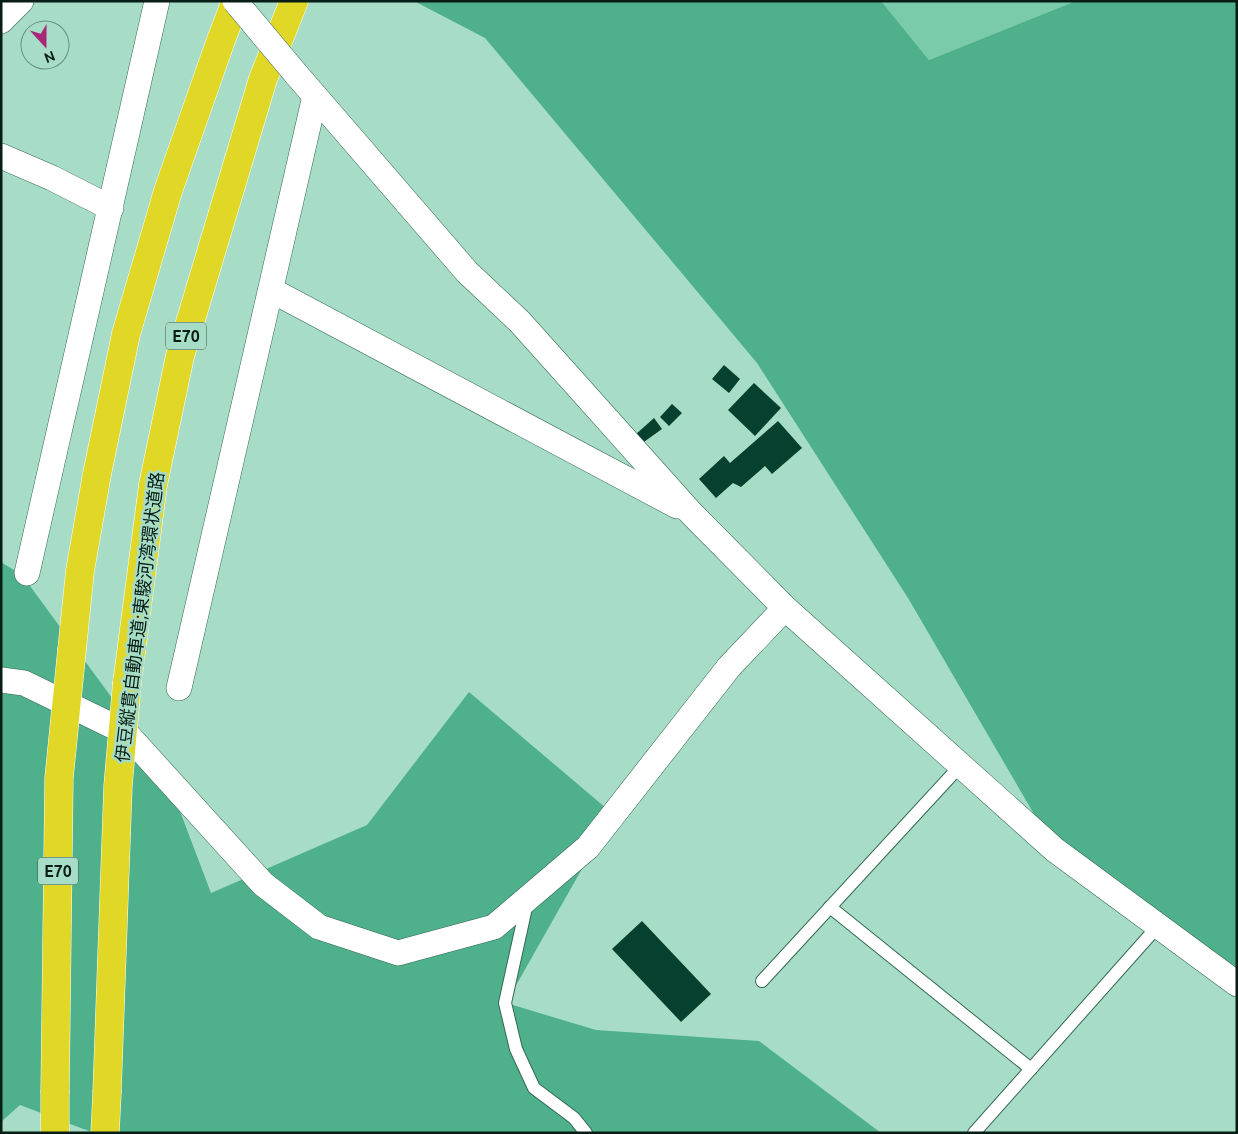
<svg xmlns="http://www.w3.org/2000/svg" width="1238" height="1134" viewBox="0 0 1238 1134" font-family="Ubuntu,'Noto Sans JP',sans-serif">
<rect width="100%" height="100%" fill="#a7ddc6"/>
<!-- green -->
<polygon fill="#79cbaa" points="881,1 1076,1 929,60"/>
<!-- forest -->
<g fill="#4fb08c">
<polygon points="414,1 881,1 929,60 1076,1 1237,1 1237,974 1055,850 908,598 757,363 485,38"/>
<polygon points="1,562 22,575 164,769 211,893 367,825 469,692 613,814 506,1003 596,1030 759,1041 881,1133 94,1133 20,1105 1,1122"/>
</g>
<!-- building -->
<g fill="#06402e">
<polygon points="724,365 740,379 729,393 712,379"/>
<polygon points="754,383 781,408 755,436 728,410"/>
<polygon points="672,404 682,413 669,426 660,417"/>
<polygon points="654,418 662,429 641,444 635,435"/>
<polygon points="778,421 802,448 772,474 765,466 741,487 733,483 716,498 699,479 724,456 730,463"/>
<polygon points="642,921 711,994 681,1022 612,949"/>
</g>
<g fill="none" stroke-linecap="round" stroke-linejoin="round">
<defs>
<g id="lane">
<polyline points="527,903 505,1003 516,1049 534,1088 574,1118 586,1133"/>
<polyline points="830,907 1031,1069"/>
<polyline points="762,981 961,765"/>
<polyline points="974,1133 1158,926"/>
</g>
<g id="street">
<polyline points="1,21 21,1"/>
<polyline points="296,74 467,272 520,322 691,513 785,608 1055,850 1237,984"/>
<polyline points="1,156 52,178 111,208"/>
<polyline points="271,290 677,506"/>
<polyline points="27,573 157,1"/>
<polyline points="1,680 24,683 125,732 263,884 319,927 398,953 494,927 588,847 729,667 785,608"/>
<polyline points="179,688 315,96"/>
</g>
<g id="highway">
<polyline points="72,649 80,571 97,474 126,334 168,191 221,40 236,1"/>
<polyline points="127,683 153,485 180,356 263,79 294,1"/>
<polyline points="55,1133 55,1093"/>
<polyline points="105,1133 107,1093"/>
</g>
</defs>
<!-- lane casing -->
<use href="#lane" stroke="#356955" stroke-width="14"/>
<!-- street casing -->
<use href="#street" stroke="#356955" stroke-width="26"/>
<!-- highway casing -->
<use href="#highway" stroke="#fff" stroke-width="29"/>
<!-- lane -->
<use href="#lane" stroke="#fff" stroke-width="12"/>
<!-- street -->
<use href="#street" stroke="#fff" stroke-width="25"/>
<!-- highway -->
<use href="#highway" stroke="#e0d727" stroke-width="28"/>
<defs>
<polyline id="street-bridge" points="235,1 296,74"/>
<g id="highway-bridge">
<polyline points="55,1093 59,778 72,649"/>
<polyline points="107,1093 118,786 127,683"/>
</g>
</defs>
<!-- street-bridge casing -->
<use href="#street-bridge" stroke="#356955" stroke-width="26" stroke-linecap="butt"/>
<!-- highway-bridge casing -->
<use href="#highway-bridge" stroke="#fff" stroke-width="29" stroke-linecap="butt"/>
<!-- street-bridge -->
<use href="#street-bridge" stroke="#fff" stroke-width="25"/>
<!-- highway-bridge -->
<use href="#highway-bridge" stroke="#e0d727" stroke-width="28"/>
</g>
<g text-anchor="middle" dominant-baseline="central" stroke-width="5" stroke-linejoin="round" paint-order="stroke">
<!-- shield labels -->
<g fill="#a7ddc6" stroke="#37574a" stroke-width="1">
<rect x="166" y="322.5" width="40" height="27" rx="4"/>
<rect x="38" y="857.5" width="40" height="27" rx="4"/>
</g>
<g font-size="16" font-weight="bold" fill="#071d15">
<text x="186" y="336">E70</text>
<text x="58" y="871">E70</text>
</g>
<!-- street labels -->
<g font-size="18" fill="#071d15" stroke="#a7ddc6">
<text transform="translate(139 617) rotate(-83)">伊豆縦貫自動車道;東駿河湾環状道路</text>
</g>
</g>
<!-- border -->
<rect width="1238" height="1134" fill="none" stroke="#071d15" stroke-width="5"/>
<!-- north arrow -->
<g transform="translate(45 45) rotate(159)"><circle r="24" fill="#a7ddc6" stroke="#67907f"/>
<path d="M0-4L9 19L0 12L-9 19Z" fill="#a72879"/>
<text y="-8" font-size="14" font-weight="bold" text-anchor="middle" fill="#071d15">N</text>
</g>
</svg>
